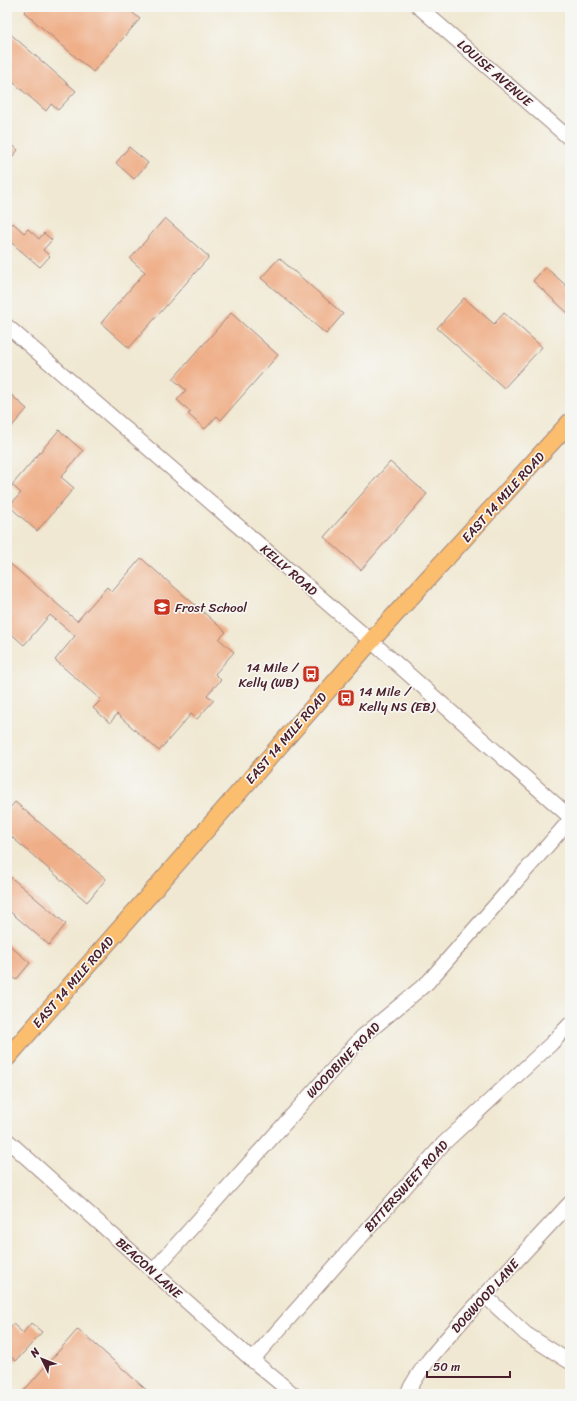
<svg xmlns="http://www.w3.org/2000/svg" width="577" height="1401" viewBox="0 0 577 1401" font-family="Sriracha,sans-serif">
<rect width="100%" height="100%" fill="#f6f6f2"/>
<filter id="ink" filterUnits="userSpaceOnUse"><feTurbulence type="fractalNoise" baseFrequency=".025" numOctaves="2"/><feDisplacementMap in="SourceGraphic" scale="8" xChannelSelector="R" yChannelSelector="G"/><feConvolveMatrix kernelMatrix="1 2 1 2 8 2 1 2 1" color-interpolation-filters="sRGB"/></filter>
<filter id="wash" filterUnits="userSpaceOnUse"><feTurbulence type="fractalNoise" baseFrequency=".012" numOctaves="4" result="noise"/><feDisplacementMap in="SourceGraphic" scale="16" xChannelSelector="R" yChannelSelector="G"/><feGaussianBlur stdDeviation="0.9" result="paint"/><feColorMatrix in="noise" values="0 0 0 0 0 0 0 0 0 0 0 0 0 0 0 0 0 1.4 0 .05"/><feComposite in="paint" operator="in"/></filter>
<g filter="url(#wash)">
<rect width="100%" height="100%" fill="#f0e8d2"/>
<g id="blocks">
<!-- building -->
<g fill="#efae87">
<polygon points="28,7 126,7 140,19 93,72 24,12"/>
<polygon points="7,31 76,91 58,110 51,104 46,111 7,77"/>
<polygon points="7,140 18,150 7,163"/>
<polygon points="129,147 148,163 134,179 116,163"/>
<polygon points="165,218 209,257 129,348 101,323 145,272 130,259"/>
<polygon points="13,223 24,233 28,229 39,239 44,233 52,240 43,250 50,256 40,267 7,239 7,230"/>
<polygon points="279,258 343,314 326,334 261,278"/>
<polygon points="545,267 570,289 570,315 533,281"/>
<polygon points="464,298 494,324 504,313 542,347 504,388 437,328"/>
<polygon points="231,313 278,355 221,420 217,416 205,429 188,414 191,412 177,400 186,390 173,379"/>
<polygon points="7,391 27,409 7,432"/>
<polygon points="59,430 83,451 61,477 74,488 37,531 9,506 21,493 12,485"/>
<polygon points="390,462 427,494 361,570 324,537"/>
<polygon points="141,558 226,632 219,639 234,652 215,674 221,680 207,695 214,700 197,719 191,714 159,751 117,714 110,723 93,708 101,700 55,660 75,636 50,615 24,645 7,630 7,561 77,621 107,587 112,592"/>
<polygon points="15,802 106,879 87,902 7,833 7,811"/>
<polygon points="7,874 66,924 49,945 7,909"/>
<polygon points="7,943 30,963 16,980 7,973"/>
<polygon points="31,1323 42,1332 16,1361 7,1353 7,1332 13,1324 23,1333"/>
<polygon points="78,1329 151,1394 21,1394"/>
</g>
</g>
</g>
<g filter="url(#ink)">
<use href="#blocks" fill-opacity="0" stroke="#9d847e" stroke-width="1"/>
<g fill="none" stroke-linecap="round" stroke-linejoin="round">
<defs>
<g id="minor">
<polyline points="419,7 570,139"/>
<polyline points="7,326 371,641 570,817"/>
<polyline points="7,1140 252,1360 293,1394"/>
<polyline points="153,1271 362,1037 428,982 570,820"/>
<polyline points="484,1295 526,1334 570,1362"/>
<polyline points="252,1360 444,1143 551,1044 570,1024"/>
<path d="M407,1394C421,1366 442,1344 462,1321C497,1281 534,1242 570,1203"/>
</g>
<polyline id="major" points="7,1058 371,641 570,422"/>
</defs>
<!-- minor casing -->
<use href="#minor" stroke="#9d847e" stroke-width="16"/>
<!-- major casing -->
<use href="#major" stroke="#9d847e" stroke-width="19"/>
<!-- minor -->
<use href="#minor" stroke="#fff" stroke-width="14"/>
<!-- major -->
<use href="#major" stroke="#fbbd6e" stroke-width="17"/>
</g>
</g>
<!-- icons -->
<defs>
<symbol id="school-square" viewBox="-11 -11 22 22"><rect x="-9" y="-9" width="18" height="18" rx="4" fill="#c8321e" stroke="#f6f6f2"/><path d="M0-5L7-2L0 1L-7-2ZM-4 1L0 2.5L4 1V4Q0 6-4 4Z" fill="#fff"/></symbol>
<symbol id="bus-square" viewBox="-11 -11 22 22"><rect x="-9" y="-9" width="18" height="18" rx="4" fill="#c8321e" stroke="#f6f6f2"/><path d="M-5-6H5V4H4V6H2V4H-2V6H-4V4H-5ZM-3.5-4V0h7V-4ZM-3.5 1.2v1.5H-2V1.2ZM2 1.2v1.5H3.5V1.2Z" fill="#fff"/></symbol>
</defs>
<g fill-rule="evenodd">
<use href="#school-square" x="152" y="597" width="20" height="20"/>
<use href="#bus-square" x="301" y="664" width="20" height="20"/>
<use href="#bus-square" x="336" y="688" width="20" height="20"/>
</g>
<g text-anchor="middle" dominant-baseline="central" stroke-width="3.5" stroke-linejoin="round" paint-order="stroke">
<!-- street labels -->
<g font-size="13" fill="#4a1f2b" stroke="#f6f6f2">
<text transform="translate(495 73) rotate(41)">LOUISE AVENUE</text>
<text transform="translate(503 497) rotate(-48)">EAST 14 MILE ROAD</text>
<text transform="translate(289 570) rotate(41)">KELLY ROAD</text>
<text transform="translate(286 738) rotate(-49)">EAST 14 MILE ROAD</text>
<text transform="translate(73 982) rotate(-49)">EAST 14 MILE ROAD</text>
<text transform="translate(343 1060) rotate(-46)">WOODBINE ROAD</text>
<text transform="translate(406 1186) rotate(-48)">BITTERSWEET ROAD</text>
<text transform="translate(149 1268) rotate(42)">BEACON LANE</text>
<text transform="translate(485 1296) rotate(-48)">DOGWOOD LANE</text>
</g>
<!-- poi labels -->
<g font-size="13" fill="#4a1f2b" stroke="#f6f6f2" text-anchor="start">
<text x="175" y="607">Frost School</text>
<text x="298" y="667" text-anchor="end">14 Mile /<tspan x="298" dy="15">Kelly (WB)</tspan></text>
<text x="359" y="691">14 Mile /<tspan x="359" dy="15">Kelly NS (EB)</tspan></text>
</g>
</g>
<!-- margin -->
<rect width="577" height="1401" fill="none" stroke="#f6f6f2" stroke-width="24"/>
<!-- north arrow -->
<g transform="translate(42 1359) rotate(313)" stroke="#f6f6f2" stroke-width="3" paint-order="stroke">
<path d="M0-3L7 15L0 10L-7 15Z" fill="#4a1f2b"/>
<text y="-6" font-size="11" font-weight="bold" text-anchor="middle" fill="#4a1f2b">N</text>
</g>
<!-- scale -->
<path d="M427 1371v6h83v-6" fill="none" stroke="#4a1f2b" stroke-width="2"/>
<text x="433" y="1371" font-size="12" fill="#4a1f2b" stroke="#f6f6f2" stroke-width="3" paint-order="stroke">50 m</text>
</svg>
